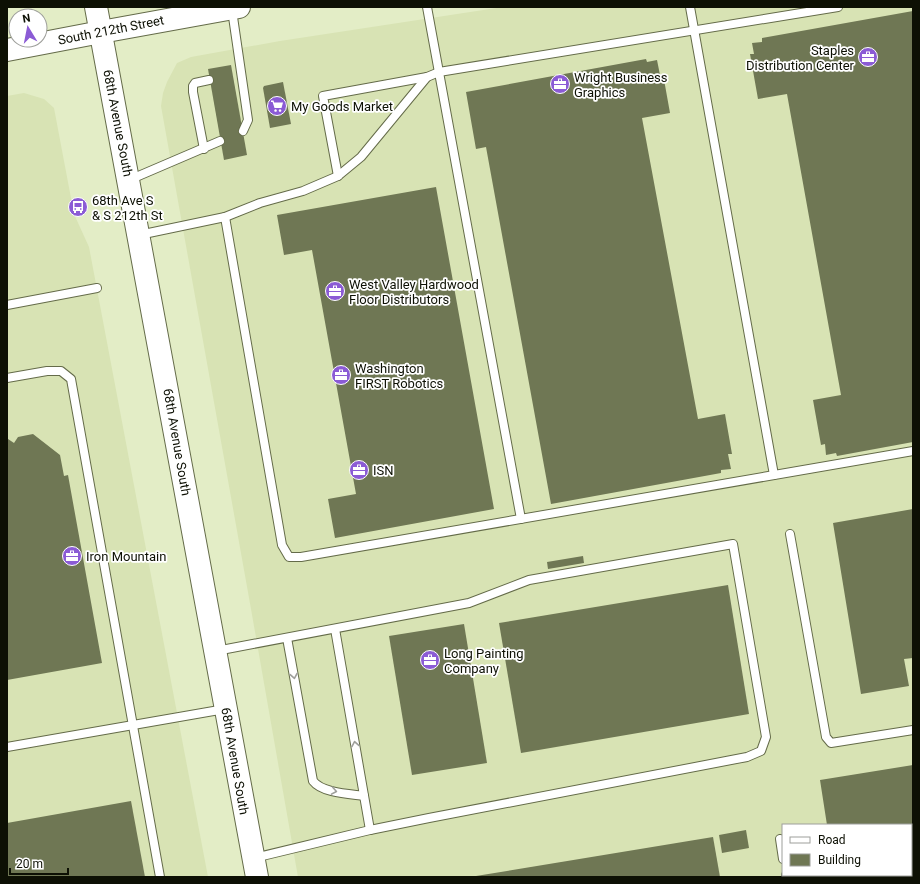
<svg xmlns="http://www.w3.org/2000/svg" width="920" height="884" viewBox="0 0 920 884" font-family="Roboto,sans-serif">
<rect width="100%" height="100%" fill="#e3edc6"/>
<!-- built -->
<g fill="#d8e3b4" fill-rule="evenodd">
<path d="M503,7H913V877H298L251,609L161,106L163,93L167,82L177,63L191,57L280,41ZM783,825H911V875H783Z"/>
<polygon points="24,93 44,99 54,108 74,214 89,247 208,877 7,877 7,96"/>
</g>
<!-- building -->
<g fill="#6f7754">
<polygon points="913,11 913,442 837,456 836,453 826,455 825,444 821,445 813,400 841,395 787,94 758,99 750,54 754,54 752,43 762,42 762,38"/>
<polygon points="646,59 647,62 657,60 660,75 663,74 670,113 642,118 698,419 725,414 732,454 728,454 731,469 721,470 721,473 551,504 486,147 476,149 466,92"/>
<polygon points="231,65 247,155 224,160 208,69"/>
<polygon points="283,82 291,124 270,128 263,88 264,86"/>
<polygon points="436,187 494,509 335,538 328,499 356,494 312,250 284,255 277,215"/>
<polygon points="33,434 60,455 64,476 68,475 102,663 7,680 7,440 8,439 14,443 18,437"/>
<polygon points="913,509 913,658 904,659 909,686 861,694 833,523"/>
<polygon points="583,556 584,563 548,569 547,562"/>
<polygon points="728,585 749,714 521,753 499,623"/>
<polygon points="464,624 487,763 412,775 389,636"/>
<polygon points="913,765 913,877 836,877 835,875 911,875 911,825 827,825 820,780"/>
<polygon points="131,801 145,877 7,877 7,823"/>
<polygon points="746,830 749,848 722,853 719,835"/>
<polygon points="713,837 720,877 476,877 476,876"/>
</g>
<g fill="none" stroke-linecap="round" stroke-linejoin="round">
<defs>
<g id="lane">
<polyline points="427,7 521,519"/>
<polyline points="690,7 774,475"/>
<polyline points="232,10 248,120 243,131"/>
<polyline points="204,149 193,92 193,86 195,83 209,80"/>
<polyline points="338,176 323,96 427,77"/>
<polyline points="129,180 220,141"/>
<polyline points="225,217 282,545 289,557 301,557 913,451"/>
<polyline points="139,235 225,217 260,203 303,191 338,176 361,157 427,77 439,72 838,7"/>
<polyline points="7,305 97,288"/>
<polyline points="7,378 47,371 61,371 71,379 160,877"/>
<polyline points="790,534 826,737 831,743 913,730"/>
<polyline points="335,629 370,830"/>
<path d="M287,638L313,781C322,793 350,794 364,796"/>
<polyline points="216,651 469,603 529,580 733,544 766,737 761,751 747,757 429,818 370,830 254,858"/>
<polyline points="7,747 225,709"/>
<polyline points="780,839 783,859"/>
<polyline points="786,875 786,877"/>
</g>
<g id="primary">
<polyline points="96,7 257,877"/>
<polyline points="7,50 101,32 239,7"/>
</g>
</defs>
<!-- lane casing -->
<use href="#lane" stroke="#646b49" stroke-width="10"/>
<!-- primary casing -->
<use href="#primary" stroke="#646b49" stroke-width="24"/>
<!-- lane -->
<use href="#lane" stroke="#fff" stroke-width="8"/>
<!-- primary -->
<use href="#primary" stroke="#fff" stroke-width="22"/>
</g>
<!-- one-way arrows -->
<defs><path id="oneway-chevron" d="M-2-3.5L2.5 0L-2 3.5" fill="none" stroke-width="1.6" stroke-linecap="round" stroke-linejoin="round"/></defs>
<g stroke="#9e9f9b">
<use href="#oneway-chevron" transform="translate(294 676) rotate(80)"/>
<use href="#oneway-chevron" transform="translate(355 744) rotate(-100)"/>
<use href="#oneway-chevron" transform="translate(334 791) rotate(10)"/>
</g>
<!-- icons -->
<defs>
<symbol id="office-disc" viewBox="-11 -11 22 22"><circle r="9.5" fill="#8b5bd5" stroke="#fff"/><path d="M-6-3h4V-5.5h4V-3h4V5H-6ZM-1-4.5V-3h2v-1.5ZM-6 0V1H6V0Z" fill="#fff"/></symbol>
<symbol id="supermarket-disc" viewBox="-11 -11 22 22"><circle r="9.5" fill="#8b5bd5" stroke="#fff"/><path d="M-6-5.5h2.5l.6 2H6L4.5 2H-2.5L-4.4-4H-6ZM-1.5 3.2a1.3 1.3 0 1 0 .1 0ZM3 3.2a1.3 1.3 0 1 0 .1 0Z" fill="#fff"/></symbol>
<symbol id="bus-disc" viewBox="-11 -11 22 22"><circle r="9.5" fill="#8b5bd5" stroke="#fff"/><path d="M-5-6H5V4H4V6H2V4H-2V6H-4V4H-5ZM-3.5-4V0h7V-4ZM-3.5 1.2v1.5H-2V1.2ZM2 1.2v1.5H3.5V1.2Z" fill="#fff"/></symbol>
</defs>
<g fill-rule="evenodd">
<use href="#office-disc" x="857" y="46" width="22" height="22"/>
<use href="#office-disc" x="549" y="73" width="22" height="22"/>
<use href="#supermarket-disc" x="266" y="95" width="22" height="22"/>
<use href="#bus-disc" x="67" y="196" width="22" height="22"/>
<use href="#office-disc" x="324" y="280" width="22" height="22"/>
<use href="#office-disc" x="330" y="364" width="22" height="22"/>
<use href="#office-disc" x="348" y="459" width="22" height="22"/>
<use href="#office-disc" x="61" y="545" width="22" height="22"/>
<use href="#office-disc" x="419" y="649" width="22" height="22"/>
</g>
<g text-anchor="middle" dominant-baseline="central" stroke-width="3.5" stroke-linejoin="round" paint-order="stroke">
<!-- street labels -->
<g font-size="13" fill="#0d1004" stroke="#fff">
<text transform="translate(111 30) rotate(-11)">South 212th Street</text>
<text transform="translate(118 123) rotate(79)">68th Avenue South</text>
<text transform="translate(177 442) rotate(80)">68th Avenue South</text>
<text transform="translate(235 761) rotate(80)">68th Avenue South</text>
</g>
<!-- poi labels -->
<g font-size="13" fill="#0d1004" stroke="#fff" text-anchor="start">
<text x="854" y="50" text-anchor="end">Staples<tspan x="854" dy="15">Distribution Center</tspan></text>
<text x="574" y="77">Wright Business<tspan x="574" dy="15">Graphics</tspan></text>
<text x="291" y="106">My Goods Market</text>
<text x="92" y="200">68th Ave S<tspan x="92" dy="15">&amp; S 212th St</tspan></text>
<text x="349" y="284">West Valley Hardwood<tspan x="349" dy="15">Floor Distributors</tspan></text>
<text x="355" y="368">Washington<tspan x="355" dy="15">FIRST Robotics</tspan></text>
<text x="373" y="470">ISN</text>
<text x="86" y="556">Iron Mountain</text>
<text x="444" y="653">Long Painting<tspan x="444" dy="15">Company</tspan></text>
</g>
</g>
<!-- border -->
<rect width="920" height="884" fill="none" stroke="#0d1004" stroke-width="16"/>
<!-- legend -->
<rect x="782" y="824" width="130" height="52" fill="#ffffff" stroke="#9e9f9b"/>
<rect x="790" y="837" width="20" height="6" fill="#ffffff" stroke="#9e9f9b"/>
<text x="818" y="844" font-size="12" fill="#0d1004">Road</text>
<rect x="790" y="854" width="20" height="12" fill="#6f7754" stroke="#9e9f9b"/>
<text x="818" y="864" font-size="12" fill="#0d1004">Building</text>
<!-- north arrow -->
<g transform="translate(28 28) rotate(350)"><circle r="19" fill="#ffffff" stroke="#9e9f9b"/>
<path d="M0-3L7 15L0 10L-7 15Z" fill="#8b5bd5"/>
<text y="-6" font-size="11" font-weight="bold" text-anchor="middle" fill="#0d1004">N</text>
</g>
<!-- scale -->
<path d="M10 868v6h58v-6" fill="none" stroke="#0d1004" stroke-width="2"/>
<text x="16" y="868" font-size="12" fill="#0d1004" stroke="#ffffff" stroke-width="3" paint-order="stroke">20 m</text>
</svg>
